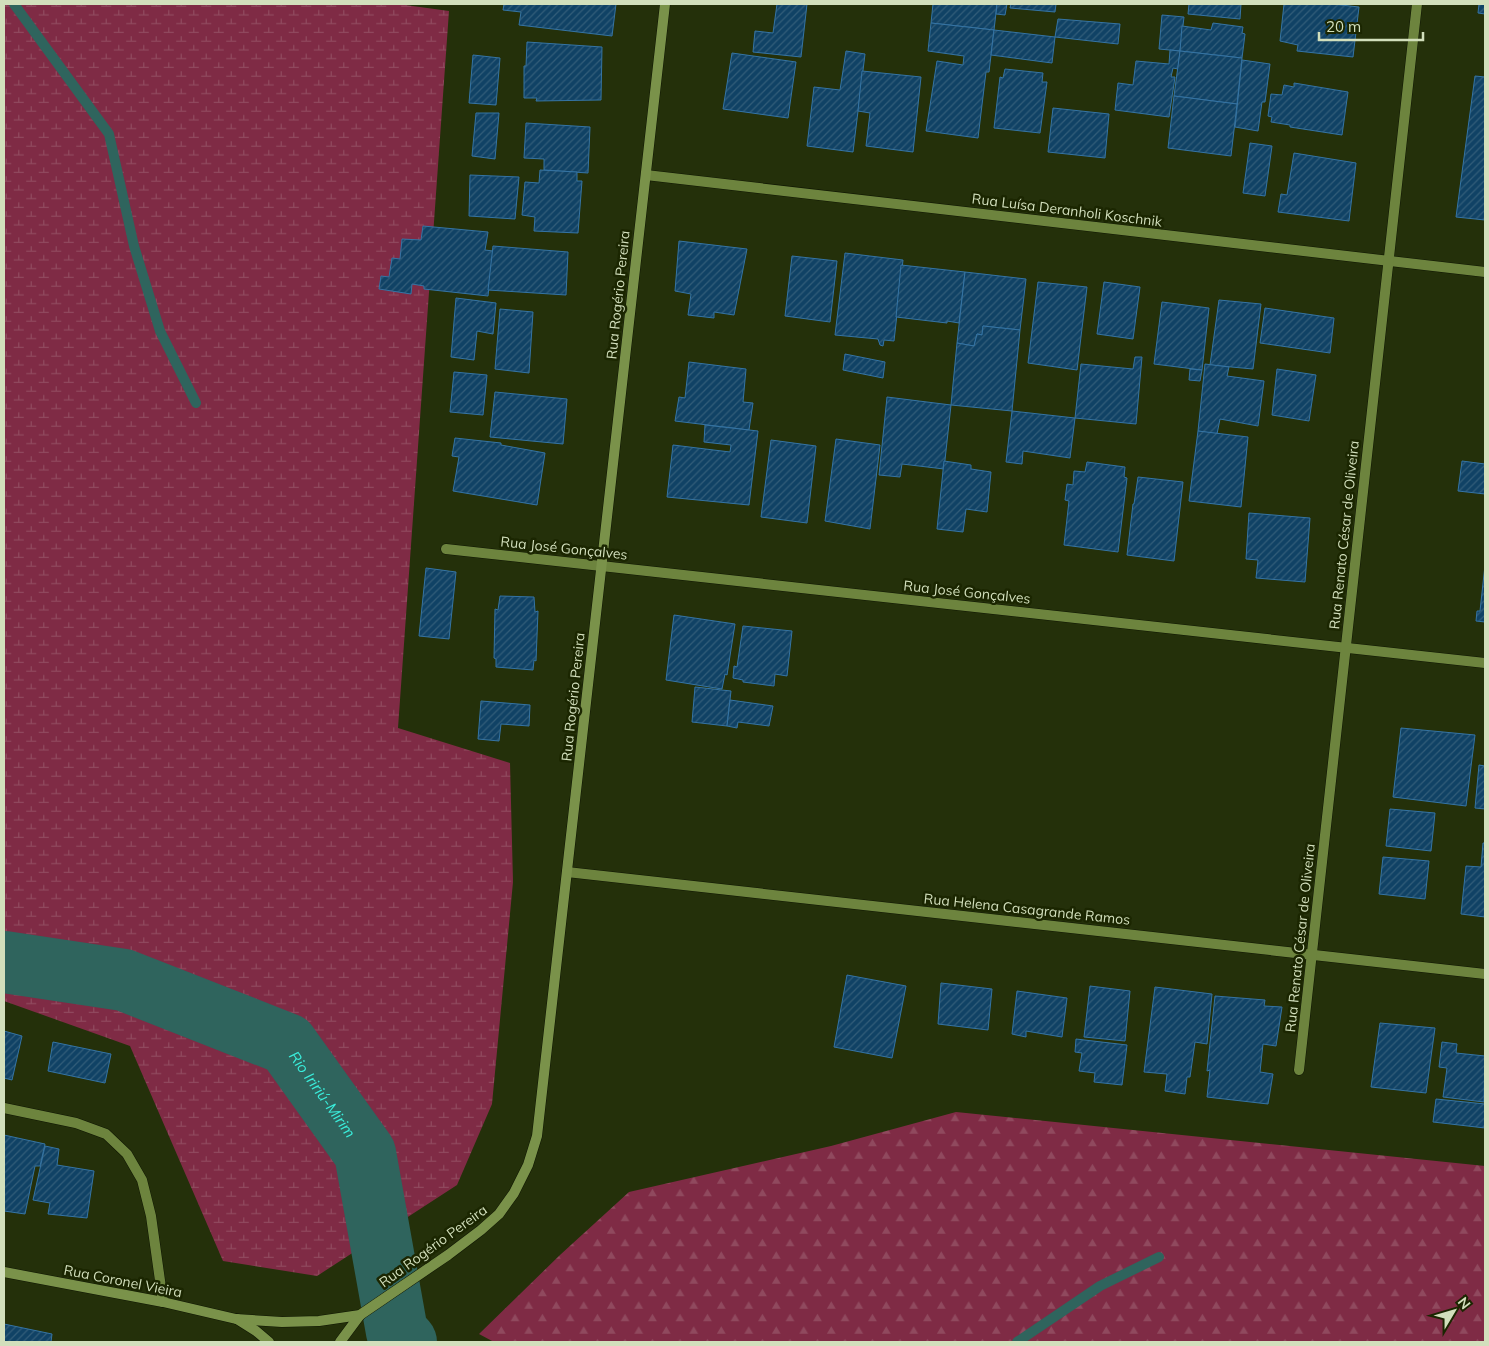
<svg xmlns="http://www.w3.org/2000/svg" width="1489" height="1346" viewBox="0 0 1489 1346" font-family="Mulish,sans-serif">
<defs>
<pattern id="forest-firs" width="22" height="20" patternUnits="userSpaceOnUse" patternTransform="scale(1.25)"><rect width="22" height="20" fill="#7f2b45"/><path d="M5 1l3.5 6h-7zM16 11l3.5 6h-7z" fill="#90495e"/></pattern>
<pattern id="wetland-marsh" width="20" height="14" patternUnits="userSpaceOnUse" patternTransform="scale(1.25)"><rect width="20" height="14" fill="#7f2b45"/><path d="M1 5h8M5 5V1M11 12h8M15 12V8" fill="none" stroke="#90495e"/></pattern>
<pattern id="building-hatch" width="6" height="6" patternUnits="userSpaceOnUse" patternTransform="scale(1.25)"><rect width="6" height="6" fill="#104265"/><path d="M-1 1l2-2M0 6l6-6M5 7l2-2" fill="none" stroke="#325d79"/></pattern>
</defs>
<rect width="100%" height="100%" fill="#24300a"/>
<!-- forest -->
<polygon fill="url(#forest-firs)" points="956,1112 1485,1166 1485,1342 494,1342 479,1334 560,1255 629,1192 831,1146"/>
<!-- wetland -->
<polygon fill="url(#wetland-marsh)" points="4,4 398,4 449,11 398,728 510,763 513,882 492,1104 457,1185 317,1276 223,1261 130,1046 4,1001"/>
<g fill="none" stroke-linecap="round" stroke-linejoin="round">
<!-- stream -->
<g stroke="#2f645d" stroke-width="10">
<polyline points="14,4 109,134 134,246 160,331 196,403"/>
<polyline points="1017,1342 1100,1286 1159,1257"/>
</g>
<!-- river -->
<path stroke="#2f645d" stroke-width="62" id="s1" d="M4,962L124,980L287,1044L365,1153L397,1332L406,1342"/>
</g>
<!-- building -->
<g fill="url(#building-hatch)" stroke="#3574a4">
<polygon points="504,4 616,4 612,36 519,25 521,12 503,10"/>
<polygon points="777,4 807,4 801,57 753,52 755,31 773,33"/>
<polygon points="933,4 997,4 994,30 931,23"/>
<polygon points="997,4 1007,4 1005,15 996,14"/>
<polygon points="1011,4 1056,4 1055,12 1010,8"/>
<polygon points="1189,4 1241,4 1240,19 1188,14"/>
<polygon points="1284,4 1332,4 1359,7 1353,57 1297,51 1298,45 1280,41"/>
<polygon points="1479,4 1485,4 1485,14 1478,13"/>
<polygon points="1162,15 1184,17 1180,51 1159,49"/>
<polygon points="1058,19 1120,24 1118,44 1055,37"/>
<polygon points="931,23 994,30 989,72 986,72 978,138 926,131 937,61 963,65 964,56 928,51"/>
<polygon points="1213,23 1243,27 1242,33 1245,34 1242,58 1180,51 1182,26 1211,30"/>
<polygon points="994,30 1055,37 1052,63 991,55"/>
<polygon points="527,42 602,47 601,100 536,101 537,98 524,98 524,66 526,66"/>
<polygon points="1170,50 1180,51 1178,69 1173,68 1171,77 1175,77 1169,117 1115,110 1118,83 1133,85 1136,61 1169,64"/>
<polygon points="846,51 865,54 853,152 807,146 814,87 840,90"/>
<polygon points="1180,51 1242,58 1237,104 1174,96"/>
<polygon points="732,53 796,62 788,118 723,109"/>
<polygon points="473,55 500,58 496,105 469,103"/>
<polygon points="1242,60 1270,64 1265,102 1262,102 1258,131 1235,127"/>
<polygon points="1005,69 1043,73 1042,82 1047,82 1040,133 994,128 1000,77 1003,78"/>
<polygon points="862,71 921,77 913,152 866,146 870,113 858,111"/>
<polygon points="1475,76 1485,77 1485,220 1456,217"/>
<polygon points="1294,83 1348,92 1342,135 1290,127 1290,125 1271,122 1272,117 1268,116 1271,94 1282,95 1284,85 1294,87"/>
<polygon points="1174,96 1237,104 1231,156 1168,148"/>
<polygon points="1053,108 1109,114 1105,158 1048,152"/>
<polygon points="476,113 499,113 495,159 472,156"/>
<polygon points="526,123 590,127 588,173 544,170 544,159 524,158"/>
<polygon points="1250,143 1272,146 1265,196 1243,193"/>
<polygon points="1294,153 1356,163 1349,221 1278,212 1281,194 1287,195"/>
<polygon points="540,170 577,172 577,181 582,181 578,233 534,231 535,217 522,215 525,182 539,183"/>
<polygon points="470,175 519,177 515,219 469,216"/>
<polygon points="423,226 488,232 485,250 493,251 488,296 424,289 424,286 412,284 411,294 379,289 381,276 389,277 392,258 400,259 402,239 421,240"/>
<polygon points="679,241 747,249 734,315 714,312 714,318 688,315 691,294 675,291"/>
<polygon points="493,246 568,252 566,295 488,290"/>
<polygon points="845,253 903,260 894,341 884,340 883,346 880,345 878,339 835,335"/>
<polygon points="792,256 837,261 830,322 785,316"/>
<polygon points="901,265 965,272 959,323 947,321 947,323 896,317"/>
<polygon points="965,272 1026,279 1020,330 983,326 982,335 977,334 974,346 957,343"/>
<polygon points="1038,282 1087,287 1077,370 1028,363"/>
<polygon points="1104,282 1140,287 1133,339 1097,334"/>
<polygon points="456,298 496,303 493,334 477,331 474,360 451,357"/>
<polygon points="1219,300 1261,304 1253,369 1210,365"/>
<polygon points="1162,302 1209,308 1202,370 1154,364"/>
<polygon points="1265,308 1334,318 1330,353 1260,343"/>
<polygon points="500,309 533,312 529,373 495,369"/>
<polygon points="983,326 1020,330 1012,411 951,405 957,343 974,346 977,334 982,335"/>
<polygon points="845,354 885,362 883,378 843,370"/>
<polygon points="1135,357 1142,357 1136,424 1075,418 1081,364 1133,369"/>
<polygon points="689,362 746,369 743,402 753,403 749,430 675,421 679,397 685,398"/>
<polygon points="1205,364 1229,367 1227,376 1264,381 1258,426 1220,419 1217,434 1198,431"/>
<polygon points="1190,369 1202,370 1200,381 1189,380"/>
<polygon points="1277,369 1316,375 1309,421 1272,415"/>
<polygon points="454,372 487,375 483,415 450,412"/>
<polygon points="495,392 567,399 563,444 490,437"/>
<polygon points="887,397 951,405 944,469 902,464 900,477 879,475"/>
<polygon points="1012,411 1075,418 1070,458 1023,451 1022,464 1006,462"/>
<polygon points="705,425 758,431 749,505 667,497 673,445 730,452 731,445 704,442"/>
<polygon points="1198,431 1248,437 1241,507 1189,501"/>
<polygon points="455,438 501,443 501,445 545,453 537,505 453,491 459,457 452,456"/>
<polygon points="836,439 880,445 870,529 825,521"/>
<polygon points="771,440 816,446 807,523 761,517"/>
<polygon points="944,461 971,465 971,469 991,472 987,512 966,509 963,532 937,529"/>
<polygon points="1462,461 1485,464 1485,494 1458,491"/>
<polygon points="1087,462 1125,467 1124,477 1127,478 1118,552 1064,545 1069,501 1065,500 1067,484 1073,485 1074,471 1085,472"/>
<polygon points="1138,477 1183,482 1174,561 1127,555 1133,504 1134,504"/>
<polygon points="1249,513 1310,518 1305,582 1256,578 1258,560 1246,559"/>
<polygon points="1485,565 1485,622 1476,621 1477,611 1480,611"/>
<polygon points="426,568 456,572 449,639 419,636"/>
<polygon points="500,596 534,597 535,612 538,611 536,661 534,660 533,670 496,667 496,659 494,658 495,609 498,610"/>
<polygon points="674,615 735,624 727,675 725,674 722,689 666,680"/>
<polygon points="743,626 792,631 787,676 775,674 774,686 743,682 743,680 733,678 734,666 737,667"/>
<polygon points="695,687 731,691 727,726 692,722"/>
<polygon points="730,700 773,706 769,726 738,722 737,728 727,726"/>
<polygon points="481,701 530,705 529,726 501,724 499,741 478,739"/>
<polygon points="1401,728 1475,735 1466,806 1393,797"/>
<polygon points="1479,765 1485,766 1485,809 1475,808"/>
<polygon points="1390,809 1435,813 1431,851 1386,846"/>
<polygon points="1483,843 1485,843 1485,917 1461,914 1466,866 1481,867"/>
<polygon points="1383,857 1429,861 1425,899 1379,894"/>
<polygon points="847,975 906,986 892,1058 834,1047"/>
<polygon points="941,983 992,989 988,1030 938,1024"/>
<polygon points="1090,986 1130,991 1125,1041 1084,1037"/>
<polygon points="1155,987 1212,994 1207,1044 1195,1042 1190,1077 1187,1077 1185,1094 1165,1091 1167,1074 1144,1072"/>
<polygon points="1017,991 1067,998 1062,1037 1026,1031 1026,1037 1012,1034"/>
<polygon points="1215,996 1265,1000 1264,1006 1282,1007 1276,1046 1263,1044 1260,1072 1273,1074 1268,1104 1207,1097 1210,1070 1207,1071"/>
<polygon points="1380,1023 1435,1028 1426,1093 1371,1087"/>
<polygon points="4,1031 22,1036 12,1080 4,1078"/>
<polygon points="1076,1039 1127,1045 1122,1085 1094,1082 1095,1073 1079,1071 1082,1053 1075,1052"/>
<polygon points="53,1042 111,1054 105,1083 48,1071"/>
<polygon points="1442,1042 1457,1044 1456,1053 1485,1056 1484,1102 1443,1097 1447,1068 1439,1067"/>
<polygon points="1436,1099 1485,1104 1485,1128 1433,1122"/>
<polygon points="4,1135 45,1144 40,1166 35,1166 25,1214 4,1211"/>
<polygon points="45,1146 59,1149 57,1165 94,1171 87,1218 48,1214 50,1203 33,1200"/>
<polygon points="4,1324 52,1334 51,1342 4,1342"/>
</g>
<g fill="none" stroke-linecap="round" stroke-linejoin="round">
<defs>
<g id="street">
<polyline points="646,175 1485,272"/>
<polyline points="446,549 1485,663"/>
<polyline points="567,872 1485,974"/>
<polyline points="1299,1070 1417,4"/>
<polyline points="4,1108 76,1123 106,1134 127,1154 142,1180 151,1216 163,1302"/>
</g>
<g id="secondary">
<polyline points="4,1272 163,1302 236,1319 282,1322 319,1321 360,1315 448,1255 481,1230 499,1214 514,1193 528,1165 537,1136 665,4"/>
<polyline points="237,1319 256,1331 269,1342"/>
<polyline points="340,1342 360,1315"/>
</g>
</defs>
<!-- street casing -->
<use href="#street" stroke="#0f1603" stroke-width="11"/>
<!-- secondary casing -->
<use href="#secondary" stroke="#0f1603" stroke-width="11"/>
<!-- street -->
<use href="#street" stroke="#6d843e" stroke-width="10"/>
<!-- secondary -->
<use href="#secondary" stroke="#7a924a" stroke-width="10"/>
</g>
<g text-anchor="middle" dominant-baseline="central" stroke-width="5" stroke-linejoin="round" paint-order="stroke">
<!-- street labels -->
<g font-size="14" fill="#d2dfbc" stroke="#1b2601">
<text transform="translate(1067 210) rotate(7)">Rua Luísa Deranholi Koschnik</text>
<text transform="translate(618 295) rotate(-84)">Rua Rogério Pereira</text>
<text transform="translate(1344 535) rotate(-84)">Rua Renato César de Oliveira</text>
<text transform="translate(564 548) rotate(6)">Rua José Gonçalves</text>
<text transform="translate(967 592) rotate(6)">Rua José Gonçalves</text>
<text transform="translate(573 697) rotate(-84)">Rua Rogério Pereira</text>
<text transform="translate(1027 909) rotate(6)">Rua Helena Casagrande Ramos</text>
<text transform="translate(1300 938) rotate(-84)">Rua Renato César de Oliveira</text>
<text transform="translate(433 1246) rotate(-36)">Rua Rogério Pereira</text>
<text transform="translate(123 1281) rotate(11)">Rua Coronel Vieira</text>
</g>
<!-- water labels -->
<g font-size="15" font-style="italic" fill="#3aeddb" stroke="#1b2601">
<text stroke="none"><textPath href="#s1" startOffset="358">Rio Iririú-Mirim</textPath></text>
</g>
</g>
<!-- border -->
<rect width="1489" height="1346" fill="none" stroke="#d2dfbc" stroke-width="10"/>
<!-- north arrow -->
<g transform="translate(1454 1311) rotate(52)" stroke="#1b2601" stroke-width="4" paint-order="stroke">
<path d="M0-4L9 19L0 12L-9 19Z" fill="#d2dfbc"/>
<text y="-8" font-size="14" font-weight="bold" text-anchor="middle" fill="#d2dfbc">N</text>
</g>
<!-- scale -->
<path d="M1319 32v8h104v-8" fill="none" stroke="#d2dfbc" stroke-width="2.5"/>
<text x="1326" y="32" font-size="15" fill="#d2dfbc" stroke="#1b2601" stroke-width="4" paint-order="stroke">20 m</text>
</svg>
